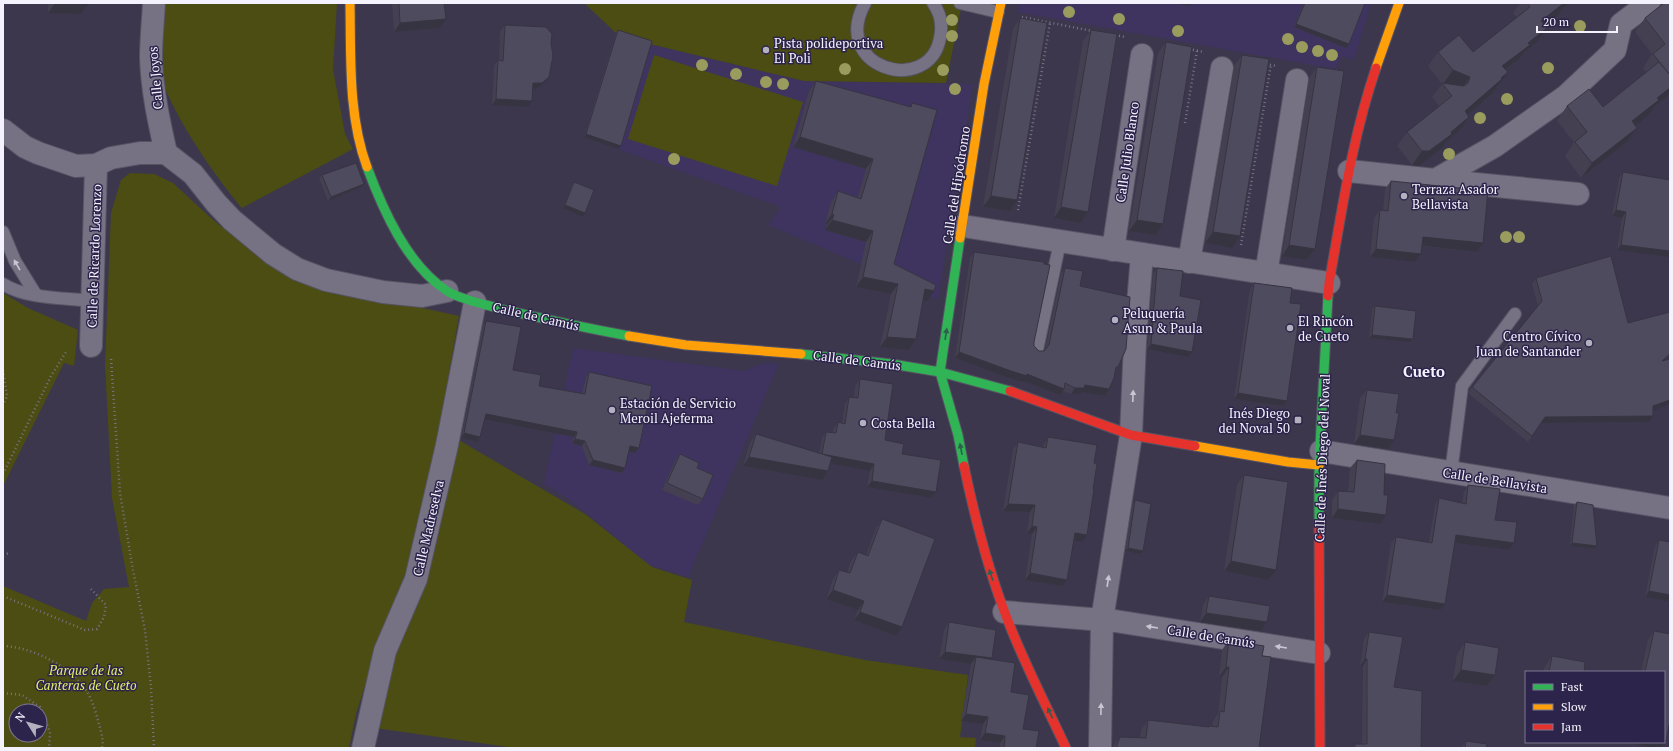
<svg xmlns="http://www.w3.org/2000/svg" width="1673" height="751" viewBox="0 0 1673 751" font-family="'PT Serif',serif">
<rect width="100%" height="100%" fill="#3c374d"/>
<!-- built -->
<g fill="#3f345f">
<polygon points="1020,3 1371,3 1354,60 1342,56 1335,69 1017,12"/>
<polygon points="616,33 650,44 804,81 973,84 938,300 894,278 768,225 781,207 584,137"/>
<polygon points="573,348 744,371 761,364 779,363 688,577 647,564 583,510 565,497 544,484"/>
</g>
<!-- green -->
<g fill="#4b4d13" fill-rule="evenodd">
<path d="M164,3H337L333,69L345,134L353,149L242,208C217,179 161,100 159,64C158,44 162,23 164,3Z"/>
<polygon points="584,3 962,3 946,83 804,81 650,44 616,33"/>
<polygon points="654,55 803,102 777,186 628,139"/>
<path d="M130,173L154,174L173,183L211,218L256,255L296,280L459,316L427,498L404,577L382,631L356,714L349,748H3V586L86,621L92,603L104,589L129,587L112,498L105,365L111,213L121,180ZM16,711H40V735H16Z"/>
<polygon points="3,293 28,308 78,330 74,366 64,363 3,486"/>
<polygon points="457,439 585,514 652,567 692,580 684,622 865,660 968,675 960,737 976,738 975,748 516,748 375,728 378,701"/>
</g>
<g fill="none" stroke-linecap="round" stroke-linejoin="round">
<defs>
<g id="lane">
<path d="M865,3C829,68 929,97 940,38C943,25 941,14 933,3"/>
<polyline points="960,3 998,12"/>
<polyline points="3,232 15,261 36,295"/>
<path d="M3,284C26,299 66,298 92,301"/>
<polyline points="1037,350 1060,242"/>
<polyline points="1451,473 1462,386 1515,314"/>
</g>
<g id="street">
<path d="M154,3C153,21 151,40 151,58C152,90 159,122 166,153"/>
<polyline points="3,130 25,147 38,153 76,166 96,165 111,158 140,153 166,153 193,174 216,203 232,220 273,254 297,269 326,280 383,292 422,296 447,291"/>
<polyline points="1349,171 1435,180 1495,146 1566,96 1615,50 1621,24 1649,3"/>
<polyline points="1435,180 1578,194"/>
<polyline points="963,226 1329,283"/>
<polyline points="1113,250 1142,55"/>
<polyline points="1189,262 1222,68"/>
<polyline points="1266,274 1297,80"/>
<polyline points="91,346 96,165"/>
<polyline points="1321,451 1670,508"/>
<polyline points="1004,612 1115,621 1319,653"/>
<polyline points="363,748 385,651 416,579 447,445 475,302"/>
<polyline points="1100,748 1102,620 1131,435 1135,342 1142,254"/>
</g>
<g id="fast">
<path d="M367,167C383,210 407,265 447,291C461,300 485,304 501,309C544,319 586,328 629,336"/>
<polyline points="960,238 940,372 958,435 964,466"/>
<polyline points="801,354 892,364 940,372 1010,391"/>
<polyline points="1319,524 1319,465 1328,296"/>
</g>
<g id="slow">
<path d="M350,3C351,57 348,116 367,167"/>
<polyline points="1376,68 1399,3"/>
<polyline points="960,238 984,84 1001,3"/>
<polyline points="629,336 686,345 801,354"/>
<polyline points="1195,446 1288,462 1319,465"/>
</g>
<g id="jam">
<path d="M1328,296L1329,283C1342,211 1352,138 1376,68"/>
<polyline points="1010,391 1131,435 1195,446"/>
<path d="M964,466C975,519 988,570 1008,621C1024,663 1047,707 1066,748"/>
<polyline points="1319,524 1320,748"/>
</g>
</defs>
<!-- lane casing -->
<use href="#lane" stroke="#565363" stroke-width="14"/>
<!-- street casing -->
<use href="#street" stroke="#565363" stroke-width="24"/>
<!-- fast casing -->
<use href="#fast" stroke="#565363" stroke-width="11"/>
<!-- slow casing -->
<use href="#slow" stroke="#565363" stroke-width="11"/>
<!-- jam casing -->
<use href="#jam" stroke="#565363" stroke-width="11"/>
<!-- path -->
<g stroke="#787384" stroke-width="2.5" stroke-dasharray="1 3" stroke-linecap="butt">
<polyline points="1022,17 1092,31"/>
<polyline points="1115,35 1125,37"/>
<polyline points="1189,49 1204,52"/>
<polyline points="1266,64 1277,66"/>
<polyline points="1185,123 1197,51"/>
<polyline points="1018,210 1050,23"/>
<polyline points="1241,245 1271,64"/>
<polyline points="111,359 120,493 133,570 145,630 151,687 154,748"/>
<polyline points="3,370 7,396 3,405"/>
<polyline points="3,474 51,376 66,352"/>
<polyline points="3,555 9,553"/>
<polyline points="3,596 85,630 97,629 104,617 106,605 91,589"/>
<path d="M3,646C32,647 71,666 87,692C93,701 96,714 99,724C101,732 104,740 102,748"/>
<polyline points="3,693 22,695 40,707 50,732 49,748"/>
</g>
<!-- lane -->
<use href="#lane" stroke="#767284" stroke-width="12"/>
<!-- street -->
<use href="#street" stroke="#767284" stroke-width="22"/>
<!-- fast -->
<use href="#fast" stroke="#30b455" stroke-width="9"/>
<!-- slow -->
<use href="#slow" stroke="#ff9f0a" stroke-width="9"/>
<!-- jam -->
<use href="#jam" stroke="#e5322d" stroke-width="9"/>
</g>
<!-- trees -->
<g fill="#999c5d">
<circle cx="1069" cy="12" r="6"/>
<circle cx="1119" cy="19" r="6"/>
<circle cx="952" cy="20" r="6"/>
<circle cx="1580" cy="26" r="6"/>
<circle cx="1178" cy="31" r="6"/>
<circle cx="952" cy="36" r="6"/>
<circle cx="1288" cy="39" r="6"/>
<circle cx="1302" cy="47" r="6"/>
<circle cx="1318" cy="51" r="6"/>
<circle cx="1332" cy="55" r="6"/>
<circle cx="702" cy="65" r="6"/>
<circle cx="1548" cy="68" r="6"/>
<circle cx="845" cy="69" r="6"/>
<circle cx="943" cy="70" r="6"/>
<circle cx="736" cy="74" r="6"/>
<circle cx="766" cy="82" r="6"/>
<circle cx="783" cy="84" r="6"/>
<circle cx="955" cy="89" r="6"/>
<circle cx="1507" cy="99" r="6"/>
<circle cx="1480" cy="118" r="6"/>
<circle cx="1449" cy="154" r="6"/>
<circle cx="674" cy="159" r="6"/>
<circle cx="1506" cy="237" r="6"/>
<circle cx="1519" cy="237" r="6"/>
</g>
<!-- wall -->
<g fill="#444051">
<polygon points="48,3 89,3 81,14 48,13"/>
<polygon points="392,3 444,3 440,28 394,32"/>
<polygon points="1304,3 1365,3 1349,44 1346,48 1294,27"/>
<polygon points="1520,3 1569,3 1563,8 1558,15 1545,25 1537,42 1524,52 1519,59 1506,70 1498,87 1496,88 1492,94 1468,115 1459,131 1447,141 1442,148 1419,166 1412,165 1397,146 1407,132 1439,106 1432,97 1442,84 1428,66 1438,52 1473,52 1517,17 1513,13"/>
<polygon points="1664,3 1666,98 1654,107 1649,115 1635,125 1637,128 1627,142 1581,178 1565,156 1574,142 1557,121 1567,106 1603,107 1646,72 1643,68 1652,54 1635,32 1645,18"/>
<polygon points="1020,18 1010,211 983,207 1013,29"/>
<polygon points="505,25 544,83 537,89 533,89 532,101 528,107 492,105 494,66 498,60 499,60 500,31"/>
<polygon points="618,30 618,149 584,137 616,33"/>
<polygon points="1091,30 1080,223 1054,218 1083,41"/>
<polygon points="1166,42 1156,235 1129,231 1158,53"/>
<polygon points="1242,55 1240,236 1232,248 1205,243 1234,66"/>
<polygon points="1317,67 1315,249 1307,260 1282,256 1309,78"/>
<polygon points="816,81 910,107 912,103 894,264 927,301 923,301 916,339 909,350 880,347 891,294 856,287 866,242 825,230 827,225 825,224 831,202 838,191 858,197 866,169 793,147 809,91"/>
<polygon points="1623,172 1670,180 1617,250 1622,218 1612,216 1619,178"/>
<polygon points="322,175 364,184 361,187 328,201 319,178"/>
<polygon points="1391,181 1483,243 1477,252 1422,246 1415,262 1370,257 1374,218 1380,210 1383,210 1385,189"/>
<polygon points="574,182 583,217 563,208 572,185"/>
<polygon points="974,252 1034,342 1034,346 1039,351 1044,351 1045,350 1061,274 1065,268 1080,286 1118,367 1115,372 1109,389 1105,396 1082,392 1080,394 1071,394 1063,391 1060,395 1024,381 1022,382 1006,377 955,358 970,258"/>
<polygon points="1157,268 1180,296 1188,357 1147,349 1153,274"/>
<polygon points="1536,278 1628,323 1670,355 1665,361 1670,359 1670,404 1653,410 1649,422 1541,423 1528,442 1469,394 1469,392 1473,386 1538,306 1532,284"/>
<polygon points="1254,283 1290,303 1283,406 1234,399 1250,289"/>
<polygon points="1375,306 1413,339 1410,342 1369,338 1372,309"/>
<polygon points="486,321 513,370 539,386 582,394 586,377 589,372 635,453 629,451 622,473 589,465 582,446 572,443 574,437 485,419 477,442 461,438 483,326"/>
<polygon points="860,379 885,440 902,454 936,492 931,498 867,487 870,471 830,463 828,471 822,480 743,466 750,443 756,434 819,454 822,438 826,432 833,433 833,429 838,422 842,423 845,404 849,397 854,398 855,386"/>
<polygon points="1367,390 1396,413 1388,449 1354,444 1360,398"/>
<polygon points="1048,437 1094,463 1082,542 1074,540 1062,586 1025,580 1032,534 1027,533 1030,512 1003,511 1013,449 1018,442 1043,447 1044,444"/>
<polygon points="680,454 697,468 703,499 698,505 662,490 675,461"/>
<polygon points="1357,460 1384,495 1380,524 1332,518 1332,500 1338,491 1348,492 1350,468"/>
<polygon points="1244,475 1268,580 1224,571 1237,485"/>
<polygon points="1468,485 1514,543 1509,550 1455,542 1440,610 1382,602 1391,543 1396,537 1429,542 1435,505 1439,498 1462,503 1464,492"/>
<polygon points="1135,500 1141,554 1125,551 1133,503"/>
<polygon points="1577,502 1594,549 1570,546 1574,505"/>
<polygon points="882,519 896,636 854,620 858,610 826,599 833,579 839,570 847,573 851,561 858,552 866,555 876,528"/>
<polygon points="1659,540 1670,542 1670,602 1645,597 1655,546"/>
<polygon points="1209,596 1267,622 1261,631 1200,622 1203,605"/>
<polygon points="949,622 992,658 992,659 1011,692 1023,729 1036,748 1000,748 1000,743 980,740 983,724 961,721 971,664 939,659 944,630"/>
<polygon points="1654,631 1670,634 1670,720 1666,741 1661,748 1652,748 1626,742 1664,742 1664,672 1641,672 1648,640"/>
<polygon points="1369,632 1394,687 1421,748 1353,748 1355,744 1362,744 1363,666 1360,666 1364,639"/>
<polygon points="1229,640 1262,656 1259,748 1112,748 1120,737 1140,738 1141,730 1148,720 1209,727 1210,726 1212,726 1213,721 1218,714 1222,677 1219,677 1222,650"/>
<polygon points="1465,642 1495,675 1487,686 1453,681 1457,654"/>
<polygon points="1552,656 1584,672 1543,672 1544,668"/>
<polygon points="1466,741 1465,748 1461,748"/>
</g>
<!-- shaded-wall -->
<g fill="#373442">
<polygon points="55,3 89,3 81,14 48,13"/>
<polygon points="1172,3 1192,3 1190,6"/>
<polygon points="1563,3 1569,3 1563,8 1558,15 1531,36 1541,21"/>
<polygon points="446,19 440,28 394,32 400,23"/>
<polygon points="1296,24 1349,44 1346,48 1294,27"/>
<polygon points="1547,28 1537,42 1524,52 1519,59 1492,80 1502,66 1528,43"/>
<polygon points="1453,70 1470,77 1460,91 1443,84"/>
<polygon points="1508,72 1492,94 1455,126 1465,111 1501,78"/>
<polygon points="549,77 544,83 537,89 529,89 533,83"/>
<polygon points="1670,88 1670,92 1666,98 1654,107 1649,115 1622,136 1632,121 1657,98"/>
<polygon points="496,99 532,101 528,107 492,105"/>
<polygon points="1469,117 1459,131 1447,141 1442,148 1419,166 1412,165 1422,151 1451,132"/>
<polygon points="1637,128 1627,142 1581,178 1592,163"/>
<polygon points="586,134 621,146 618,149 584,137"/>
<polygon points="800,137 873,159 866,169 793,147"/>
<polygon points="364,184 361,187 328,201 331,197"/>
<polygon points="991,196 1017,200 1010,211 983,207"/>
<polygon points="565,205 585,213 583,217 563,208"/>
<polygon points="1061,207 1088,212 1080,223 1054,218"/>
<polygon points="1616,210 1626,212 1622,218 1612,216"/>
<polygon points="832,214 834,215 827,225 825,224"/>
<polygon points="832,220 873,231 866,242 825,230"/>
<polygon points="1137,220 1163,224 1156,235 1129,231"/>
<polygon points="1213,232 1240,236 1232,248 1205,243"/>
<polygon points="1423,237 1483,243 1477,252 1417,245"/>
<polygon points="1289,245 1315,249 1307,260 1282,256"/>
<polygon points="1621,245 1670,251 1670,257 1617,250"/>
<polygon points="1376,249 1421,254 1415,262 1370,257"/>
<polygon points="863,277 898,284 891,294 856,287"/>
<polygon points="925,289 934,291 927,301 918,300"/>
<polygon points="1372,335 1413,339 1410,342 1369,338"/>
<polygon points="887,337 916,339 909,350 880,347"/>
<polygon points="1151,344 1192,352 1188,357 1147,349"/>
<polygon points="959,352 1027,374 1064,389 1060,395 1024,381 1022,382 1006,377 955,358"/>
<polygon points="1670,354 1670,355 1658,367 1662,361"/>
<polygon points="1085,385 1109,389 1105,396 1082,392 1080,394 1071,394 1075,388"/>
<polygon points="1238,393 1287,401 1283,406 1234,399"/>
<polygon points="1670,400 1670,404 1649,412 1653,406"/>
<polygon points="486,414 577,432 574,437 483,419"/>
<polygon points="1653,416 1649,422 1541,423 1545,417"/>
<polygon points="464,433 480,437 477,442 461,438"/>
<polygon points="1360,435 1394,440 1388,449 1354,444"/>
<polygon points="575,439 585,441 582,446 572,443"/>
<polygon points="630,446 639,448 635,453 627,451"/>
<polygon points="822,454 874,464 870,471 818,461"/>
<polygon points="749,457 828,471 822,480 743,466"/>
<polygon points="593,460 625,468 622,473 589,465"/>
<polygon points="872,481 936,492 931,498 867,487"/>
<polygon points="1008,504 1035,505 1030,512 1003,511"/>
<polygon points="1338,509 1386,515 1380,524 1332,518"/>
<polygon points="1032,526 1037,527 1032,534 1027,533"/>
<polygon points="1075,533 1087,535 1082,542 1070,540"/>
<polygon points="1456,535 1514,543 1509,550 1451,542"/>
<polygon points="1572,543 1597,546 1594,549 1570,546"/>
<polygon points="1128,548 1143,551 1141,554 1125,551"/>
<polygon points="1231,561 1276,570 1268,580 1224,571"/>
<polygon points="1030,573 1067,580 1062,586 1025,580"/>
<polygon points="833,590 864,601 858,610 826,599"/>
<polygon points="1649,591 1670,595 1670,602 1645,597"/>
<polygon points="1387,595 1445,604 1440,610 1382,602"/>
<polygon points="860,612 902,627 896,636 854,620"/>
<polygon points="1206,613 1267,622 1261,631 1200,622"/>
<polygon points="945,652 992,658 987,666 976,657 971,664 939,659"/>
<polygon points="1365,659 1367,659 1363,666 1360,666"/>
<polygon points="1226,667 1229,667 1222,677 1219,677"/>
<polygon points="1461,670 1495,675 1487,686 1453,681"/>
<polygon points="966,714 988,717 983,724 961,721"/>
<polygon points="985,733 1005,736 1000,743 980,740"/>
<polygon points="1664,740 1666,741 1661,748 1652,748 1626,742 1664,742"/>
</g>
<!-- building -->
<g fill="#4f4b5e" stroke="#373442">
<polygon points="399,3 444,3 446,19 400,23"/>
<polygon points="1305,3 1365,3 1349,44 1296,24"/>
<polygon points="1527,3 1564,3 1541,21 1547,28 1528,43 1530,45 1502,66 1508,72 1501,78 1502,79 1465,111 1469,117 1451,132 1452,134 1429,151 1422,151 1407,132 1452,96 1442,83 1464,86 1468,83 1470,77 1453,70 1438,52 1459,35 1473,52 1530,7"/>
<polygon points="1664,3 1668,3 1670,5 1670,75 1653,54 1665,44 1645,18"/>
<polygon points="1020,18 1047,23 1017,200 991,196"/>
<polygon points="505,25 546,27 552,34 551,43 553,56 549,77 542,83 533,83 532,101 496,99 498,60 503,61"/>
<polygon points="618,30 652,41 621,146 586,134"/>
<polygon points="1091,30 1117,34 1088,212 1061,207"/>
<polygon points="1166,42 1192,47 1163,224 1137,220"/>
<polygon points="1242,55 1269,59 1240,236 1213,232"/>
<polygon points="1659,62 1670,75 1670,88 1657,98 1659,100 1632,121 1637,128 1592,163 1575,142 1587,132 1567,106 1589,89 1603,107"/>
<polygon points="1317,67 1344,71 1315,249 1289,245"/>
<polygon points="816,81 911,107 912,103 937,110 894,264 936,285 934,291 925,289 916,339 887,337 898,284 863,277 873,231 832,220 834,215 832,214 838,191 861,199 873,159 800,137"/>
<polygon points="356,163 364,184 331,197 322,175"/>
<polygon points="1623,172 1670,180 1670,251 1621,245 1626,212 1616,210"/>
<polygon points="1391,181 1488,191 1483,243 1423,237 1421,254 1376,249 1380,210 1388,211"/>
<polygon points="574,182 594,190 585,213 565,205"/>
<polygon points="974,252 1044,262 1044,264 1050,265 1034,342 1034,346 1039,351 1044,351 1049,345 1065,268 1083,271 1080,286 1130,297 1126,349 1118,367 1116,367 1114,378 1109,389 1085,385 1084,388 1075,388 1065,383 1064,389 1027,374 1027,376 1011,371 959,352"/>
<polygon points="1611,256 1628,323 1670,312 1670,354 1662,361 1670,359 1670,400 1653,406 1653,416 1545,417 1532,436 1473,388 1473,386 1542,301 1536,278"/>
<polygon points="1157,268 1183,271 1180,296 1201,300 1192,352 1151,344"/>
<polygon points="1254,283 1292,288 1290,303 1301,304 1287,401 1238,393"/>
<polygon points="1375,306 1416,311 1413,339 1372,335"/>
<polygon points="486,321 521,327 513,370 541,375 539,386 585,394 589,372 652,386 639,448 630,446 625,468 593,460 585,441 575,439 577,432 486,414 480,437 464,433"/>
<polygon points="860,379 893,384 885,440 904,444 902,454 941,460 936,492 872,481 874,464 822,454 826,432 836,433 838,422 845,424 849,397 858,398"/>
<polygon points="1367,390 1399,394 1396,413 1399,413 1394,440 1360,435"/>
<polygon points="756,434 832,457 828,471 749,457"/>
<polygon points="1048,437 1097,445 1094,463 1097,464 1093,489 1094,489 1087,535 1075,533 1067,580 1030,573 1037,527 1032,526 1035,505 1008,504 1018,442 1046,448"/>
<polygon points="680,454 699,463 697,468 713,475 703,499 667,483"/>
<polygon points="1357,460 1385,464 1384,495 1388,495 1386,515 1338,509 1338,491 1354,492"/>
<polygon points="1244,475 1288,482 1276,570 1231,561"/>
<polygon points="1468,485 1500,489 1495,520 1517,522 1514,543 1456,535 1445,604 1387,595 1396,537 1432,543 1439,498 1466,504"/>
<polygon points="1135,500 1151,504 1143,551 1128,548"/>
<polygon points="1577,502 1593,505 1597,546 1572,543"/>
<polygon points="882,519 935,539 902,627 860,612 864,601 833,590 839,570 850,573 858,552 868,556"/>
<polygon points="1659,540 1670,542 1670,595 1649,591"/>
<polygon points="1209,596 1270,606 1267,622 1206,613"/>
<polygon points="949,622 996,630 992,658 945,652"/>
<polygon points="1654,631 1670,634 1670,720 1666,741 1664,740 1664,672 1645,672"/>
<polygon points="1369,632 1403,637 1394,687 1422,691 1421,748 1355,748 1355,744 1367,744 1367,659 1365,659"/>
<polygon points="1229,640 1264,646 1262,656 1271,657 1259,748 1117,748 1117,745 1120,737 1146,738 1148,720 1209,727 1210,726 1218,727 1220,711 1224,712 1229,667 1226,667"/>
<polygon points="1465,642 1499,648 1495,675 1461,670"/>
<polygon points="1552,656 1585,662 1584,672 1549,672"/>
<polygon points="976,657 1015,663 1011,692 1029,695 1023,729 1039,731 1036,748 1004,748 1005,736 985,733 988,717 966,714"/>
<polygon points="1466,741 1487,744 1486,748 1465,748"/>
</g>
<!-- one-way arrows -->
<defs><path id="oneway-solid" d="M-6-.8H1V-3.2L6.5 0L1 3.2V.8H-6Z"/></defs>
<g fill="#c8c6d3">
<use href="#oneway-solid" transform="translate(17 265) rotate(-120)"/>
<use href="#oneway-solid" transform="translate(1133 396) rotate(-88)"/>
<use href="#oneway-solid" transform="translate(1108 581) rotate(-81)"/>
<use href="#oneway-solid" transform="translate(1152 627) rotate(-171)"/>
<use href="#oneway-solid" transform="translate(1281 647) rotate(-171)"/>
<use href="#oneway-solid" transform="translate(1101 709) rotate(-89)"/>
</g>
<g fill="#2e5e4f">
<use href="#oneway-solid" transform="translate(946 334) rotate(-81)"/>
<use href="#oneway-solid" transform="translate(961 449) rotate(-101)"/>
<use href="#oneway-solid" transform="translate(991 575) rotate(-109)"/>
<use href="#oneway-solid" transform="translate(1050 713) rotate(-115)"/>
</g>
<!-- markers -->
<g fill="#b4b1bf" stroke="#2d244b" stroke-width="1.5">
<circle cx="766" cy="50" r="4"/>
<circle cx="1404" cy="196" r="4"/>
<circle cx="1115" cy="320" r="4"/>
<circle cx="1290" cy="328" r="4"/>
<circle cx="1589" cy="343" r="4"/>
<circle cx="612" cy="410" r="4"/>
<rect x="1294" y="416" width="8" height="8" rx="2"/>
<circle cx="863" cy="423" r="4"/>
</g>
<g text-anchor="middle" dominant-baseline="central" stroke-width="3" stroke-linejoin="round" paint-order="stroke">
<!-- poi labels -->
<g font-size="13" fill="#f4f3fd" stroke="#2d244b" text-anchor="start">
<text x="774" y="43">Pista polideportiva<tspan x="774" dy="15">El Poli</tspan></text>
<text x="1412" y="189">Terraza Asador<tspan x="1412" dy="15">Bellavista</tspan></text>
<text x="1123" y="313">Peluquería<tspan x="1123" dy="15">Asun &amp; Paula</tspan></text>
<text x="1298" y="321">El Rincón<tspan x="1298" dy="15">de Cueto</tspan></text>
<text x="1581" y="336" text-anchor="end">Centro Cívico<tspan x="1581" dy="15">Juan de Santander</tspan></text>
<text x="620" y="403">Estación de Servicio<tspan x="620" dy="15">Meroil Ajeferma</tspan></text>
<text x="1290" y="413" text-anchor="end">Inés Diego<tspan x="1290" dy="15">del Noval 50</tspan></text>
<text x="871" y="423">Costa Bella</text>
</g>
<!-- street labels -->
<g font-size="13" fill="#f4f3fd" stroke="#2d244b">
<text transform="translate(155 78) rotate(-95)">Calle Joyos</text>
<text transform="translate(1127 152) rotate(-82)">Calle Julio Blanco</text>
<text transform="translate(956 185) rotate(-81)">Calle del Hipódromo</text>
<text transform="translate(94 256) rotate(-88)">Calle de Ricardo Lorenzo</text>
<text transform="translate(536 316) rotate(13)">Calle de Camús</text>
<text transform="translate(857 360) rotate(7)">Calle de Camús</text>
<text transform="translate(1322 458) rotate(-88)">Calle de Inés Diego del Noval</text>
<text transform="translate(1495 480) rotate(9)">Calle de Bellavista</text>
<text transform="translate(428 528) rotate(-77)">Calle Madreselva</text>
<text transform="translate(1211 636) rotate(9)">Calle de Camús</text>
</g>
<!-- park labels -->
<g font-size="13" font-style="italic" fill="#e5ef6a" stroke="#2d244b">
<text x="86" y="670">Parque de las<tspan x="86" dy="15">Canteras de Cueto</tspan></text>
</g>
<!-- quarter labels -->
<g font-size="15" font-weight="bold" fill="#f4f3fd" stroke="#2d244b">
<text x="1424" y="371">Cueto</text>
</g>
</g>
<!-- border -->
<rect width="1673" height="751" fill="none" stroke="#f4f3fd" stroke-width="8"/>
<!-- legend -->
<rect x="1525" y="671" width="140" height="72" fill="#2d244b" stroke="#7d7792"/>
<rect x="1533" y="684" width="20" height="6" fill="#30b455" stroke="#7d7792"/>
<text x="1561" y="691" font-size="12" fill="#f4f3fd">Fast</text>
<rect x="1533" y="704" width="20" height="6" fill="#ff9f0a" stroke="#7d7792"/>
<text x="1561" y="711" font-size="12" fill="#f4f3fd">Slow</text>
<rect x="1533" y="724" width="20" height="6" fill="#e5322d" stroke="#7d7792"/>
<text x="1561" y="731" font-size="12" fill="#f4f3fd">Jam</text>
<!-- north arrow -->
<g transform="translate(28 723) rotate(307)"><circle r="19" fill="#2d244b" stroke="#7d7792"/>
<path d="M0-3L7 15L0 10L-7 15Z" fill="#b4b1bf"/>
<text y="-6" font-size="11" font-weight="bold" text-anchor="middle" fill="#f4f3fd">N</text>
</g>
<!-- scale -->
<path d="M1537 26v6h80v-6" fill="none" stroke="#f4f3fd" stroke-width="2"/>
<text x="1543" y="26" font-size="12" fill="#f4f3fd" stroke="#2d244b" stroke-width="3" paint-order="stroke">20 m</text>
</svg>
